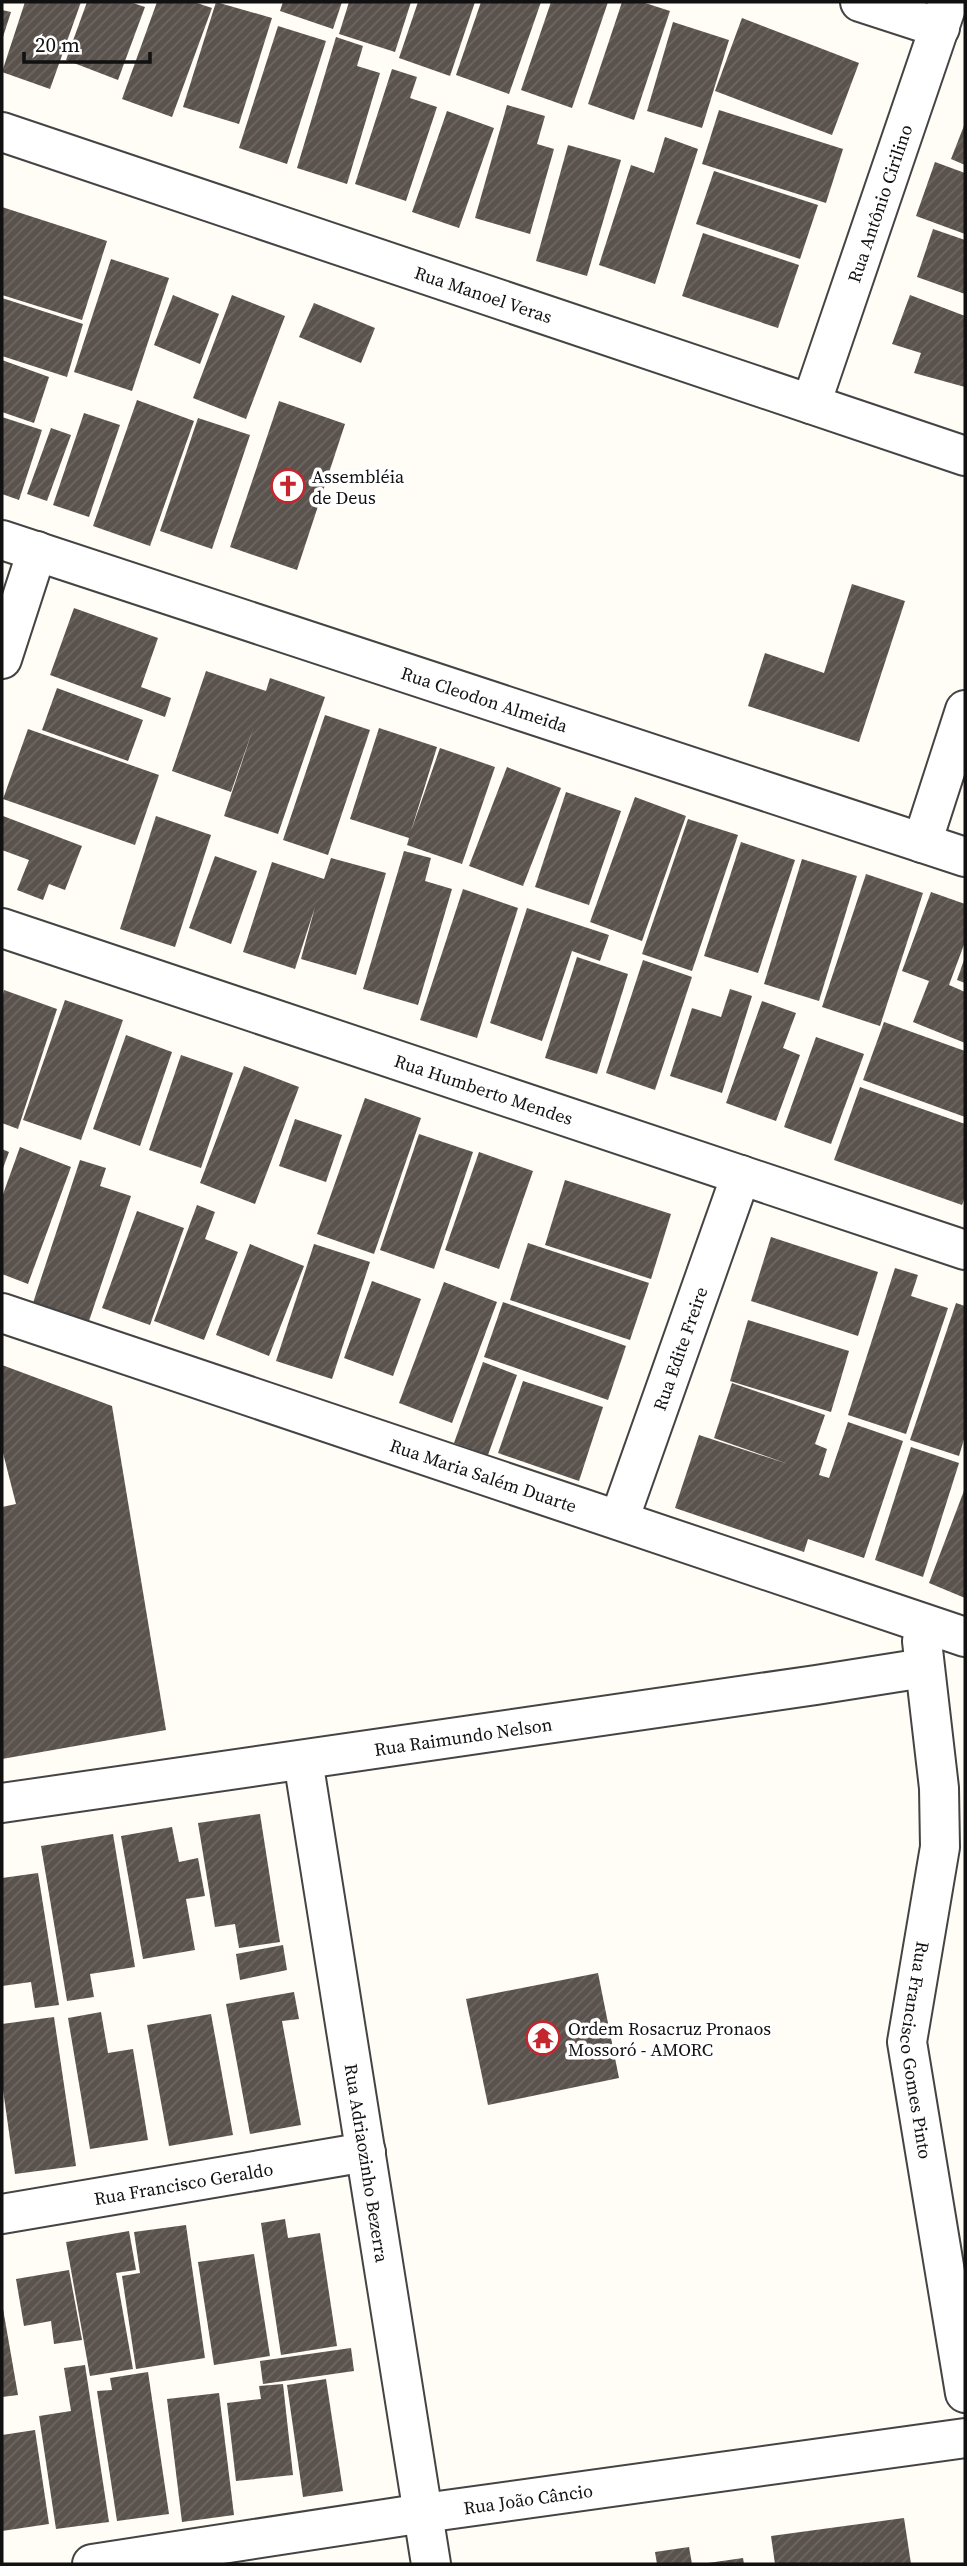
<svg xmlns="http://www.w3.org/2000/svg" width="967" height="2566" viewBox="0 0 967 2566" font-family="'Source Serif 4',serif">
<defs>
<pattern id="building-hatch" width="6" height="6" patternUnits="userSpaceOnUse" patternTransform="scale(1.75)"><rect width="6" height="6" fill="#5a524d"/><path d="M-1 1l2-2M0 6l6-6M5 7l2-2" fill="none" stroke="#6d6662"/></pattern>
</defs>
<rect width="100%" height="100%" fill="#fffdf5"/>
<!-- building -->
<g fill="url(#building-hatch)">
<polygon points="25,2 81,2 50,89 2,72"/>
<polygon points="87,2 130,2 145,7 118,80 66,60"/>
<polygon points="157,2 194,2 212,8 172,117 122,99"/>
<polygon points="216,2 272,18 239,124 183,107"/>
<polygon points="283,2 342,2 333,29 280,11"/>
<polygon points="349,2 411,2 395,52 339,34"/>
<polygon points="418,2 475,2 450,76 399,58"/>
<polygon points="481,2 541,2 509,94 456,75"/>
<polygon points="551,2 608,2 572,108 521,90"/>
<polygon points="622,2 642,2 670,11 634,120 588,104"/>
<polygon points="2,10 11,12 2,40"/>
<polygon points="742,18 859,63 832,135 715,91"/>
<polygon points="673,22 729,40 702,128 647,111"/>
<polygon points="278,26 326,41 287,164 239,148"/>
<polygon points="336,37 363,46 357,66 380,73 347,184 297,168"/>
<polygon points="392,69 417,77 410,98 437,107 406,201 355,184"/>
<polygon points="507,105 545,116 537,144 554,149 530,234 475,218"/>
<polygon points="719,110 843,149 826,203 702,164"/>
<polygon points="447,111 494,128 459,228 412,212"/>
<polygon points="965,123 965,165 951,159"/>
<polygon points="665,137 698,149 655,284 599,265 631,165 654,173"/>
<polygon points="568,145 621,160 587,276 536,261"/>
<polygon points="935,162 965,173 965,234 916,216"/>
<polygon points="714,171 818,205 800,259 696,224"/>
<polygon points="2,207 107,241 82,320 2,295"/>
<polygon points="933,229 965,240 965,294 917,277"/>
<polygon points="703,233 799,265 778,328 682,296"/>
<polygon points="111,259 169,278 132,391 74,372"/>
<polygon points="173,295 219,314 200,364 154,345"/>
<polygon points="232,295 285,316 246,419 193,398"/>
<polygon points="910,295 965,316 965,387 914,373 921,353 892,344"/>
<polygon points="2,298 83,324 67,377 2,356"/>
<polygon points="314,303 375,328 361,363 299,337"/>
<polygon points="2,360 49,377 34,423 2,412"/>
<polygon points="137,400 194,421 150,546 93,526"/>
<polygon points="279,401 345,424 297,570 230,547"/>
<polygon points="84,413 120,425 89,517 53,505"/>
<polygon points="2,417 42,430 19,500 2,494"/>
<polygon points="198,418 250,435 212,549 160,531"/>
<polygon points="51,428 71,435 47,501 27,494"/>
<polygon points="852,584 905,601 859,742 748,706 765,653 824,673"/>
<polygon points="74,608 158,638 141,687 171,698 165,717 50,675"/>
<polygon points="206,671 266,691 270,678 325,697 278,834 224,816 254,726 231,792 172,771"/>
<polygon points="57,688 143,720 128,761 42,730"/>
<polygon points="325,715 370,730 328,855 283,840"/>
<polygon points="379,728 437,747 411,831 440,748 495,767 462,864 407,845 409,838 350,819"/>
<polygon points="28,729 159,775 135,845 3,799"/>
<polygon points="507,767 561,788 523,886 469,866"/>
<polygon points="566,792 621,811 589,905 535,887"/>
<polygon points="635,797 686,816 642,941 590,922"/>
<polygon points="3,816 82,846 65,890 49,884 43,900 17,890 29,860 2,850"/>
<polygon points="156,816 211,835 175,947 120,929"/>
<polygon points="688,819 738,835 692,971 642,954"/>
<polygon points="741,842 795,860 758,973 704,956"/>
<polygon points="404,851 431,858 425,881 452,889 418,1005 363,989"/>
<polygon points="215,856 257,871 231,944 189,928"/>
<polygon points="331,858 386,873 356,975 301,959 315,907 295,969 243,952 272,862 324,879"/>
<polygon points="802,859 857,876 819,1001 764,984"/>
<polygon points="866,874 923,893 880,1026 822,1007"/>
<polygon points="463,889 518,908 477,1038 420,1020"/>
<polygon points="931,892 965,904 965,942 949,985 965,992 965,1043 913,1022 929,981 902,971"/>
<polygon points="527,908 609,935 600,961 572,951 542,1041 490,1023"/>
<polygon points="577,957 628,974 597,1074 545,1058"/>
<polygon points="965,957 965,983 957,980"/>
<polygon points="643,960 692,977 655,1090 606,1073"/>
<polygon points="730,989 752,996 722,1093 670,1076 692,1008 721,1017"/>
<polygon points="4,990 57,1009 18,1129 2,1123 2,998"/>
<polygon points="65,1000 123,1020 81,1140 23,1120"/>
<polygon points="762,1001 796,1013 783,1048 800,1055 776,1121 726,1103"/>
<polygon points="884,1022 965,1051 965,1117 863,1080"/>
<polygon points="126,1035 172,1052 140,1146 93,1129"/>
<polygon points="816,1037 864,1054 831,1144 784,1127"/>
<polygon points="181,1055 233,1073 201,1168 149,1150"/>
<polygon points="244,1066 299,1087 255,1204 200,1183"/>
<polygon points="860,1087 965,1124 965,1197 962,1205 834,1160"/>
<polygon points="365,1098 421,1118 374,1254 317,1234"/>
<polygon points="295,1119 342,1135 326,1182 279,1166"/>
<polygon points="419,1134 473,1152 434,1269 380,1250"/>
<polygon points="20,1147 71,1167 28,1284 2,1274 2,1197"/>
<polygon points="2,1149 9,1152 2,1171"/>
<polygon points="479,1152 533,1171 499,1269 445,1250"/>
<polygon points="80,1160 106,1168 100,1186 131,1196 87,1327 31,1309"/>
<polygon points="565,1180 671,1214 651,1279 545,1245"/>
<polygon points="197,1205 215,1212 205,1239 238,1252 204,1340 154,1321"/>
<polygon points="137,1211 184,1228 150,1325 102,1308"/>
<polygon points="771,1237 878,1272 858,1336 751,1301"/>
<polygon points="528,1243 649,1283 630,1340 510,1300"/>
<polygon points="250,1244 304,1266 269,1356 216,1335"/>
<polygon points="314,1244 370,1262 332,1379 276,1361"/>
<polygon points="895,1268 918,1275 911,1296 948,1308 906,1434 848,1415"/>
<polygon points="372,1281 421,1299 393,1376 344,1358"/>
<polygon points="444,1282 497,1302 452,1423 399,1403"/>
<polygon points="503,1302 626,1346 608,1400 484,1357"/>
<polygon points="956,1303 965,1306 965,1436 959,1456 910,1440"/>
<polygon points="748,1320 849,1351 831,1412 730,1381"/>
<polygon points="483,1362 517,1375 488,1455 454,1443"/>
<polygon points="2,1365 112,1406 166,1730 2,1759 2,1507 16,1504 2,1449"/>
<polygon points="523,1381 603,1407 579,1481 498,1453"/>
<polygon points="732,1383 825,1415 815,1444 827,1449 819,1475 829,1478 848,1422 903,1441 864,1558 808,1539 804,1552 675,1508 699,1435 788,1464 714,1438"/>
<polygon points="911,1447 959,1463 923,1577 875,1560"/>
<polygon points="965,1488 965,1598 929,1583"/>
<polygon points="260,1814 280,1942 239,1948 235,1924 215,1927 198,1823"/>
<polygon points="172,1827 179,1862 198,1858 205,1896 186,1899 195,1950 143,1959 121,1836"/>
<polygon points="113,1834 135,1967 90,1974 94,1997 67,2001 41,1846"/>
<polygon points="38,1873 59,2005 35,2008 31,1982 2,1986 2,1878"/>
<polygon points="283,1945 287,1970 240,1980 236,1954"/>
<polygon points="598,1973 619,2078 488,2105 466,1999"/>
<polygon points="294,1992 299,2019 282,2021 301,2125 250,2134 226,2004"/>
<polygon points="101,2012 108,2053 133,2049 148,2140 90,2149 68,2018"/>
<polygon points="211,2014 233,2135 169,2146 147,2025"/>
<polygon points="54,2017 76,2166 15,2174 2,2083 2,2024"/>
<polygon points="285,2219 288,2238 320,2233 337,2346 281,2355 261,2223"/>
<polygon points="186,2225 205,2358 136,2369 122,2276 140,2273 134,2232"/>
<polygon points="129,2231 136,2270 116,2273 133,2369 90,2376 66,2242"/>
<polygon points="254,2254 270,2356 214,2365 198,2262"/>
<polygon points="69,2270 82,2340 54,2344 51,2321 24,2326 16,2279"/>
<polygon points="2,2303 18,2395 2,2397"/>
<polygon points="351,2348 354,2371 263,2384 260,2361"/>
<polygon points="85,2365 109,2522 56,2529 39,2416 71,2411 64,2368"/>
<polygon points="148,2372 169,2514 117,2521 97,2391 112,2390 110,2378"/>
<polygon points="326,2379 343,2491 303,2497 287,2385"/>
<polygon points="283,2384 293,2475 236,2481 227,2403 261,2399 259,2386"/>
<polygon points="219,2393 234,2515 182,2522 167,2399"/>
<polygon points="35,2430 49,2524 2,2531 2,2435"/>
<polygon points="904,2518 911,2564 775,2564 771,2536"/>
<polygon points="689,2547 692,2564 657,2564 655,2552"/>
<polygon points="743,2558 744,2564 708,2564 708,2563"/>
</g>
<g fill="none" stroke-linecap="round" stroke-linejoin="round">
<defs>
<g id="minor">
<polyline points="860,2 940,28"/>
<path id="s1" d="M2,132L965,456"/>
<path id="s2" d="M811,404L948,2"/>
<path id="s3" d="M2,540L965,857"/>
<polyline points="2,659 37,551"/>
<polyline points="922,843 965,710"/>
<path id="s4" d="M2,928L965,1250"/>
<path id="s5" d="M2,1313L965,1637"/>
<path id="s6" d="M619,1520L741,1175"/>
<path id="s7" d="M922,1641L939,1788L940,1847L907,2042L965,2393"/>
<path id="s8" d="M303,1760L431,2564"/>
<path id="s9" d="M2,1803L816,1685L924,1668"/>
<path id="s10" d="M2,2214L366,2152"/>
<path id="s11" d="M92,2564L424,2513L965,2438"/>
</g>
</defs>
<!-- minor casing -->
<use href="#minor" stroke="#444" stroke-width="42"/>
<!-- minor -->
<use href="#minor" stroke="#fff" stroke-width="38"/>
</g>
<!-- icons -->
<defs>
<symbol id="church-ring" viewBox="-11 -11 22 22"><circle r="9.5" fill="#fff" stroke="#c4262e" stroke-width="1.5"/><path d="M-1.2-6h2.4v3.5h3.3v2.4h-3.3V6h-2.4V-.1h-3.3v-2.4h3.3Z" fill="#c4262e"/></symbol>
<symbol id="temple-ring" viewBox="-11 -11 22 22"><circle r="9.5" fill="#fff" stroke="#c4262e" stroke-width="1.5"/><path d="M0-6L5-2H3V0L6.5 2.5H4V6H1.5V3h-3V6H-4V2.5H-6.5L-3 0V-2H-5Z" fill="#c4262e"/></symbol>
</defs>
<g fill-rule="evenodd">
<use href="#church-ring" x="269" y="467" width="38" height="38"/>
<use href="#temple-ring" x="524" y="2019" width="38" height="38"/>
</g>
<g text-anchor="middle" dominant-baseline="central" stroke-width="7" stroke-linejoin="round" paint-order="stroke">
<!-- street labels -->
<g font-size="18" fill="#111" stroke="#fff">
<text stroke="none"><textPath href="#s2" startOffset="212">Rua Antônio Cirilino</textPath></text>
<text stroke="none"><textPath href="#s1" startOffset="508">Rua Manoel Veras</textPath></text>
<text stroke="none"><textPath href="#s3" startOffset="508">Rua Cleodon Almeida</textPath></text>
<text stroke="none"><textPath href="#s4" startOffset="508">Rua Humberto Mendes</textPath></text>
<text stroke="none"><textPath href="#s6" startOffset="182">Rua Edite Freire</textPath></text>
<text stroke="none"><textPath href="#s5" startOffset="508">Rua Maria Salém Duarte</textPath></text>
<text stroke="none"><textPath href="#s9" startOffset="466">Rua Raimundo Nelson</textPath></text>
<text stroke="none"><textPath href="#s7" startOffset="413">Rua Francisco Gomes Pinto</textPath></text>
<text stroke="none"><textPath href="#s8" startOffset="408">Rua Adriaozinho Bezerra</textPath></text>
<text stroke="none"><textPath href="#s10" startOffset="184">Rua Francisco Geraldo</textPath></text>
<text stroke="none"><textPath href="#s11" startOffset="441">Rua João Câncio</textPath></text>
</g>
<!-- poi labels -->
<g font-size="18" fill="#111" stroke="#fff" text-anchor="start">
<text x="312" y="476">Assembléia<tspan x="312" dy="21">de Deus</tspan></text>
<text x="568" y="2028">Ordem Rosacruz Pronaos<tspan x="568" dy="21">Mossoró - AMORC</tspan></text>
</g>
</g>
<!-- border -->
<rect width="967" height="2566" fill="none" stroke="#111111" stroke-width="7"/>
<!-- scale -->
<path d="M24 52v10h126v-10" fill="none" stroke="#111111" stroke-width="3.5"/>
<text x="35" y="52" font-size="21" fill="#111111" stroke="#ffffff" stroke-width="5" paint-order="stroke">20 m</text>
</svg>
